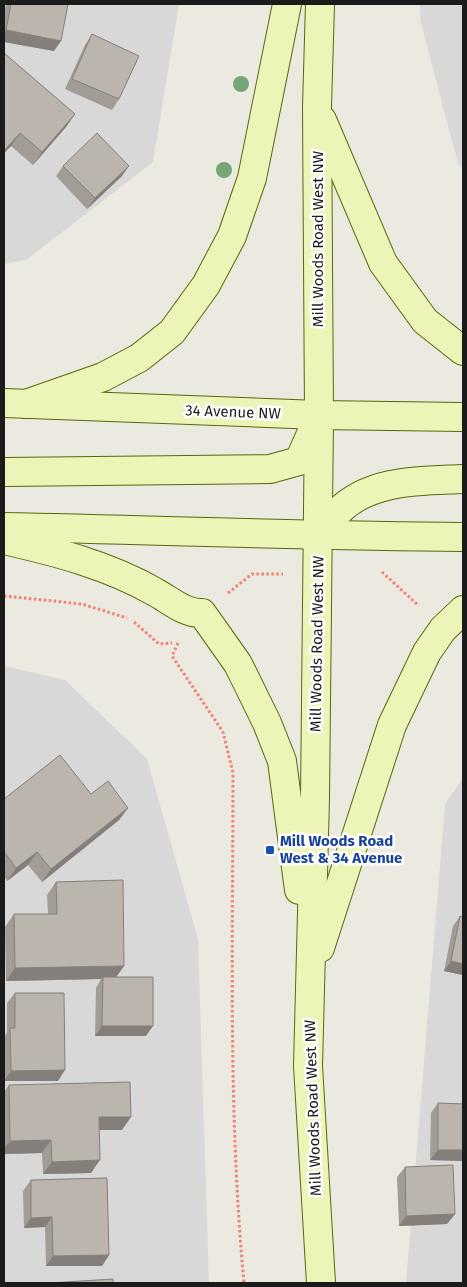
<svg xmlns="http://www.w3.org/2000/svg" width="467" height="1287" viewBox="0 0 467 1287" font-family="'Fira Sans',sans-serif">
<rect width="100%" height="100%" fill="#ece9e1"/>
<!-- residential -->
<g fill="#d9d8d8">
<polygon points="4,4 179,4 153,162 26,260 4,264"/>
<polygon points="420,4 463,4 463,169 458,164 420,19"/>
<polygon points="4,666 65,680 147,759 198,939 209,1283 4,1283"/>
<polygon points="463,778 463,1283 406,1283 445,804"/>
</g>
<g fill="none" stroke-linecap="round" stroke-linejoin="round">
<defs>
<g id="secondary">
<polyline points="320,4 317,107 319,415 315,798 308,1066 321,1283"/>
<polyline points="322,120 383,263 425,321 463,351"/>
<polyline points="4,403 319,415 463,417"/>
<polyline points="26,404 103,377 139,358 172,332 206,285 232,236 252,178 287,4"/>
<polyline points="4,472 270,469 299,461 314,427"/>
<path d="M4,527C157,530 310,536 463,537"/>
<path d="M318,536C324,528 331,519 338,512C370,479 421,481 463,479"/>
<path d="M4,540C56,552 108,565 155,592C170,600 185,614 202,613L238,664L267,723L282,761L299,890"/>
<polyline points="320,948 392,725 427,652 443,629 463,610"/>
</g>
</defs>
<!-- secondary casing -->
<use href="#secondary" stroke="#59680c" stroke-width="30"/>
<!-- path -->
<g stroke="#ef836f" stroke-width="3" stroke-dasharray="2.5 2.5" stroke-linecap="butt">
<polyline points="382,572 419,606"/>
<polyline points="228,593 252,574 283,574"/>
<polyline points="4,596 82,604 127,618"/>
<polyline points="134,622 159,644 172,643"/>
<path d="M178,643L172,656L223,732L233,773C233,943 228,1114 244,1283"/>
</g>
<!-- secondary -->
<use href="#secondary" stroke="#edf4b7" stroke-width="28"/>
</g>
<!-- trees -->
<g fill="#74a676">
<circle cx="241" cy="84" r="8"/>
<circle cx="224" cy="170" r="8"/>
</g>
<!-- wall -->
<g fill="#a29c96">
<polygon points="4,4 68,4 54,51 4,42 4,15 6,4"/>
<polygon points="92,34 119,99 112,110 65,89 85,45"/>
<polygon points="4,53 75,114 66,127 33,165 11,146 4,153"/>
<polygon points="63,166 122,176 87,209 56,176"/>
<polygon points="91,794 128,808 119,820 42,882 28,865 7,881 4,876 4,799"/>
<polygon points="56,882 117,977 146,1036 95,1036 96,988 101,979 6,981 5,927 14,914 48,914 47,895"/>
<polygon points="460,916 463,975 444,971 453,926"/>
<polygon points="15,993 58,1081 4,1081 4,1038 7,1032 7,1003"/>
<polygon points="9,1085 122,1130 99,1130 91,1173 43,1174 42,1153 4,1154 4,1092"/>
<polygon points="438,1103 463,1104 463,1161 430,1160 431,1113"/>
<polygon points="405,1167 455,1214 447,1224 399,1226 397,1177"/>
<polygon points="31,1180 109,1255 102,1266 46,1266 45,1227 24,1228 23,1191"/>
</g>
<!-- shaded-wall -->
<g fill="#847f7a">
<polygon points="6,30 61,41 54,51 4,42 4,34"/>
<polygon points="75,114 66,127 33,165 42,152"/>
<polygon points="20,133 11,146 4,153 4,151"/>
<polygon points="129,166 122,176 87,209 95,198"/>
<polygon points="128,808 119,820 42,882 51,869"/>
<polygon points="37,852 28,865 7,881 16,868"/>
<polygon points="451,961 463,964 463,975 444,971"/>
<polygon points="124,966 115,979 103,977 101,979 6,981 15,968"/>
<polygon points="102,1026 153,1026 146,1036 95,1036"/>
<polygon points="65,1070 58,1081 4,1081 11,1071"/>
<polygon points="99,1117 131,1117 122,1130 90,1130"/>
<polygon points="51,1140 42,1153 4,1154 4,1149 10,1141"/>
<polygon points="438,1150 463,1150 463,1161 430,1160"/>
<polygon points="100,1160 91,1173 43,1174 52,1162"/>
<polygon points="455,1214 447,1224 399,1226 406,1216"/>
<polygon points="52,1217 45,1227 24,1228 31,1218"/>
<polygon points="109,1255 102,1266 46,1266 53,1256"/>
</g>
<!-- building -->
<g fill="#bcb5ae" stroke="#847f7a">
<polygon points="11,4 68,4 61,41 6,30"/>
<polygon points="92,34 139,56 119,99 72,79"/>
<polygon points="4,53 75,114 42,152 20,133 4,151"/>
<polygon points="97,133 129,166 95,198 63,166"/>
<polygon points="60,755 91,794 108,781 128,808 51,869 37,852 16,868 4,852 4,799"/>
<polygon points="123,880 124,966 15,968 14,914 57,914 56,882"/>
<polygon points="460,916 463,917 463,964 451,961"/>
<polygon points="103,977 153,977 153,1026 102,1026"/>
<polygon points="15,993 64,993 65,1070 11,1071 10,1028 15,1028"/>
<polygon points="130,1082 131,1117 99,1117 100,1160 52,1162 51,1140 10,1141 9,1085"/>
<polygon points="438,1103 463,1104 463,1150 438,1150"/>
<polygon points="453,1165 455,1214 406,1216 405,1167"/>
<polygon points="107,1178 109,1255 53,1256 52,1217 31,1218 31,1180"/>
<polygon points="113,1279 113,1283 49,1283"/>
</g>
<!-- markers -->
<rect fill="#1a4fb4" stroke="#fff" stroke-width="2" x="265" y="845" width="10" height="10" rx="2.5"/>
<g text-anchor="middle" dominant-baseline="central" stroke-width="5" stroke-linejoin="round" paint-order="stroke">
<!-- street labels -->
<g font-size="15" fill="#1b1b1b" stroke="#fff">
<text transform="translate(318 239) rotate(-90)">Mill Woods Road West NW</text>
<text transform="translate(233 412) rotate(2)">34 Avenue NW</text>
<text transform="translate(317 644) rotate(-89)">Mill Woods Road West NW</text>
<text transform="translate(313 1108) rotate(-92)">Mill Woods Road West NW</text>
</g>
<!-- transit labels -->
<g font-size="15" font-weight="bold" fill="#164399" stroke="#fff" text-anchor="start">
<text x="280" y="841">Mill Woods Road<tspan x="280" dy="17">West &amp; 34 Avenue</tspan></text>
</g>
</g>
<!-- border -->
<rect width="467" height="1287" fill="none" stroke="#1b1b1b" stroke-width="10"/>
</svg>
